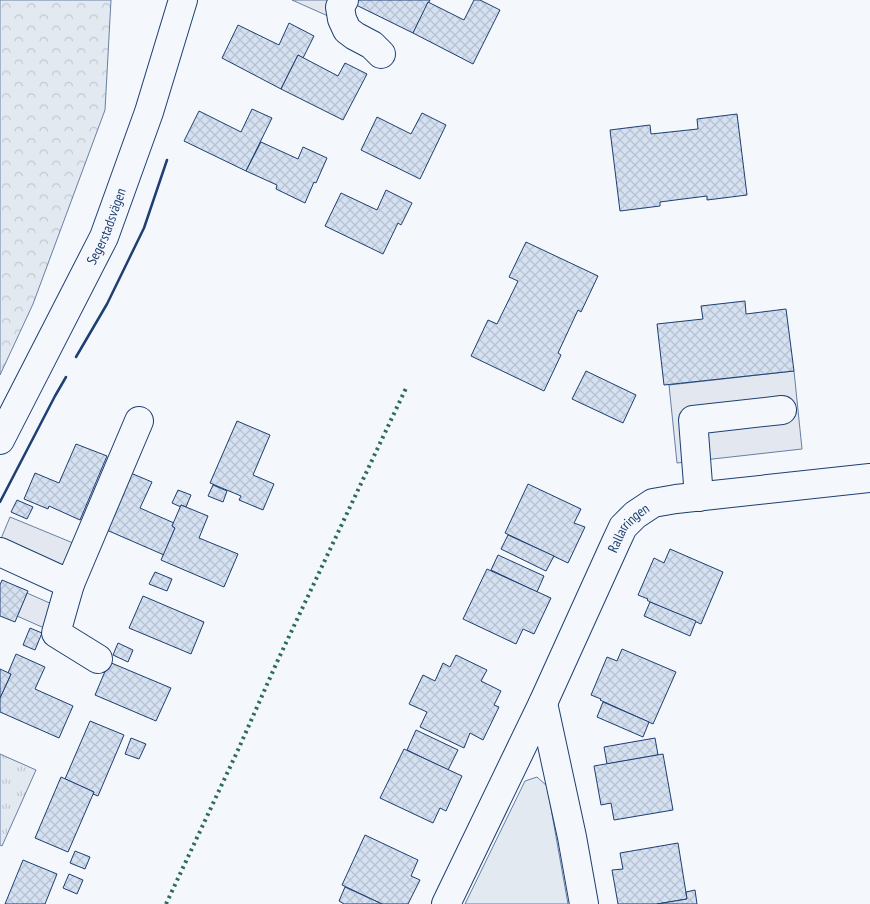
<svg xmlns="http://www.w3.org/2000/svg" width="870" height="904" viewBox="0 0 870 904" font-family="'PT Sans Narrow',sans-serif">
<defs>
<pattern id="forest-crowns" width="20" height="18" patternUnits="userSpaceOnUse" patternTransform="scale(1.25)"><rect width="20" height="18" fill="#e3e9f0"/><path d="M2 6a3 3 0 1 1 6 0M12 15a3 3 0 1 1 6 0" fill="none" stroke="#c2c9d1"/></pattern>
<pattern id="park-tufts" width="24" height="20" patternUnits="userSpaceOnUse" patternTransform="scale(1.25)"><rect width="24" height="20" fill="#e3e9f0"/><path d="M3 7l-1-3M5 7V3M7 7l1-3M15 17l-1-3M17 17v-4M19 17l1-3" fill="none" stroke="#c2c9d1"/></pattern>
<pattern id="building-cross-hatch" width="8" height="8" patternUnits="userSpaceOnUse" patternTransform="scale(1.25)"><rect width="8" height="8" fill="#d5e0f0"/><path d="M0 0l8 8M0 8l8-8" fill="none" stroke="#b6c1d1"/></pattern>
</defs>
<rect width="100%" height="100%" fill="#f4f7fb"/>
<!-- grass -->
<polygon fill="#e3e9f0" stroke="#687fa3" points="537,777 547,786 568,904 465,904 525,781"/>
<!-- forest -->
<polygon fill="url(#forest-crowns)" stroke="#687fa3" points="0,0 111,0 105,110 33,304 0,375"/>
<!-- park -->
<polygon fill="url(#park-tufts)" stroke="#687fa3" points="0,754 36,770 2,846 0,845"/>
<!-- parking -->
<g fill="#e3e8f0" stroke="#687fa3">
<polygon points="292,0 335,0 328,16"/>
<polygon points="794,371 802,449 677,463 669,385"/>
<polygon points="10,517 78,545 68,569 0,541"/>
<polygon points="27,593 61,608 51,631 17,616"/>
</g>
<!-- building -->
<g fill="url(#building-cross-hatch)" stroke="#1d3f73">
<polygon points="353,0 430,0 413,33 352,3"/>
<polygon points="474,0 480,0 500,10 473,64 413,33 428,2 464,20"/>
<polygon points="289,23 314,36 303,58 298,55 281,89 222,58 238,25 279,45"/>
<polygon points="298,55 338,76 345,63 367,74 343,120 281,89"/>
<polygon points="252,109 272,118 246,171 184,141 199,111 241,132"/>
<polygon points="422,113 446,125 420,179 361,150 377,117 411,134"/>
<polygon points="737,114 747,195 707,200 707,196 683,199 660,202 660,206 620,211 610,130 650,125 651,134 698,129 697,119"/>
<polygon points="261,142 298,159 303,147 327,158 316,183 314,182 305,203 276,189 277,185 246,171"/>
<polygon points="386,190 412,203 401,225 398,223 383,254 325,226 341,193 377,210"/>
<polygon points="526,242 598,276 581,312 578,310 558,353 561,355 544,391 471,356 488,320 497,324 518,281 509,277"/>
<polygon points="745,301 746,314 786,309 794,371 664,385 657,324 703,319 701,306"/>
<polygon points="586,371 636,395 623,423 572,399"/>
<polygon points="237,421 270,435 253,475 274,484 263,510 239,500 241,496 210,483"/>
<polygon points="76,444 107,456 80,520 49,506 48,509 24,499 35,473 59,483"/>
<polygon points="126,471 152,482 140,508 174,523 172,526 175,528 164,555 102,528"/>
<polygon points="528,484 581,509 574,523 585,527 568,563 505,533"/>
<polygon points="213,485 227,491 223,502 208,496"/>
<polygon points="178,490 191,495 186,507 181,505 181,507 172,503"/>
<polygon points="17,500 33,507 27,519 11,512"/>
<polygon points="181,505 208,516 199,538 238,554 224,587 161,560 175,528 172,526"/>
<polygon points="508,535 554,556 546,571 501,549"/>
<polygon points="670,549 723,572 701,624 650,602 647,600 648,599 638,595 654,558 664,563"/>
<polygon points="498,555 544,576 537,592 491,570"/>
<polygon points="487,569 551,598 534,634 523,629 516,644 463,619"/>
<polygon points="155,572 172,579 167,591 149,584"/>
<polygon points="2,580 28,591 15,622 0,616 0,585"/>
<polygon points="143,596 204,622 191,654 129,628"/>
<polygon points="650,602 696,621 690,636 644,616"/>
<polygon points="30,628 42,633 35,650 23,645"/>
<polygon points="118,643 133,650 128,662 113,655"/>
<polygon points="622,649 676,672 653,724 600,700 601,699 591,695 607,657 617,661"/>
<polygon points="16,654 45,667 35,689 73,706 59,738 0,712 0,698 11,674 8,673"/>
<polygon points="456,655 487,670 481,681 501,691 494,705 499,707 483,740 470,733 464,748 420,727 427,712 409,704 423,675 435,681 443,663 450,667"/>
<polygon points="109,662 171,688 156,721 95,695"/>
<polygon points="0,669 11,674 0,698"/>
<polygon points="603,702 649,722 643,737 597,717"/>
<polygon points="90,721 124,735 98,796 93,794 94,792 65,779"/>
<polygon points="416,730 458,750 448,770 407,750"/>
<polygon points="131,738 146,744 139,759 125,754"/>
<polygon points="655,738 658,755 607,764 604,747"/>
<polygon points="404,749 462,776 446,811 440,808 433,823 380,798"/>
<polygon points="663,754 673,810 614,820 611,803 601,805 594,766"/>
<polygon points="61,777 94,792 68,852 35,838"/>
<polygon points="365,835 418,860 411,876 420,880 408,904 382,904 342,885"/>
<polygon points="678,843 687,899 657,904 618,904 612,870 623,869 620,853"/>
<polygon points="75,851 90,857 85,869 70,863"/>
<polygon points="23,860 57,874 45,904 5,904"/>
<polygon points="69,874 83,880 77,894 63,888"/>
<polygon points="345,887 382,904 344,904 339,901"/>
<polygon points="695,890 697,904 657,904 687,899 686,892"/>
</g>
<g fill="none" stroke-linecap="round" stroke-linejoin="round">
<defs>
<g id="minor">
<polyline points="344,0 340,7 342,19 347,30 355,36 372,45 381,54"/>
<path id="s1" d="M0,440L104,237L149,112L183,0"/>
<polyline points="699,497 693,420 782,410"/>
<polyline points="0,552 70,584 139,421"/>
<polyline points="70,584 56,633 98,659"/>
<polyline points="543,703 572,837 584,904"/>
<path id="s2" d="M446,904L543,703L616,542L623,527L635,515L653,503L676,499L870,478"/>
</g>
</defs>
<!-- minor casing -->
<use href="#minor" stroke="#1d3f73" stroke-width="30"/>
<!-- minor -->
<use href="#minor" stroke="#f4f7fb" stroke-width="28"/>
<!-- hedge -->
<polyline stroke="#2c6c60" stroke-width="4" stroke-dasharray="2.5 4" stroke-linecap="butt" points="166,904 238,750 277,662 407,386"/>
<!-- wall -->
<g stroke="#1d3f73" stroke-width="2.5">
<polyline points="76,357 107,304 144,228 167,160"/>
<polyline points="0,502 55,396 66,377"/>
</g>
</g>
<g text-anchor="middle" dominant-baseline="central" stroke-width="4" stroke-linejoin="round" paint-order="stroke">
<!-- street labels -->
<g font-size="14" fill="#1d3f73" stroke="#f4f7fb">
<text stroke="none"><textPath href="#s1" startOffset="239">Segerstadsvägen</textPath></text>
<text stroke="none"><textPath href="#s2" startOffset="419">Rallarringen</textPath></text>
</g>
</g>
</svg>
